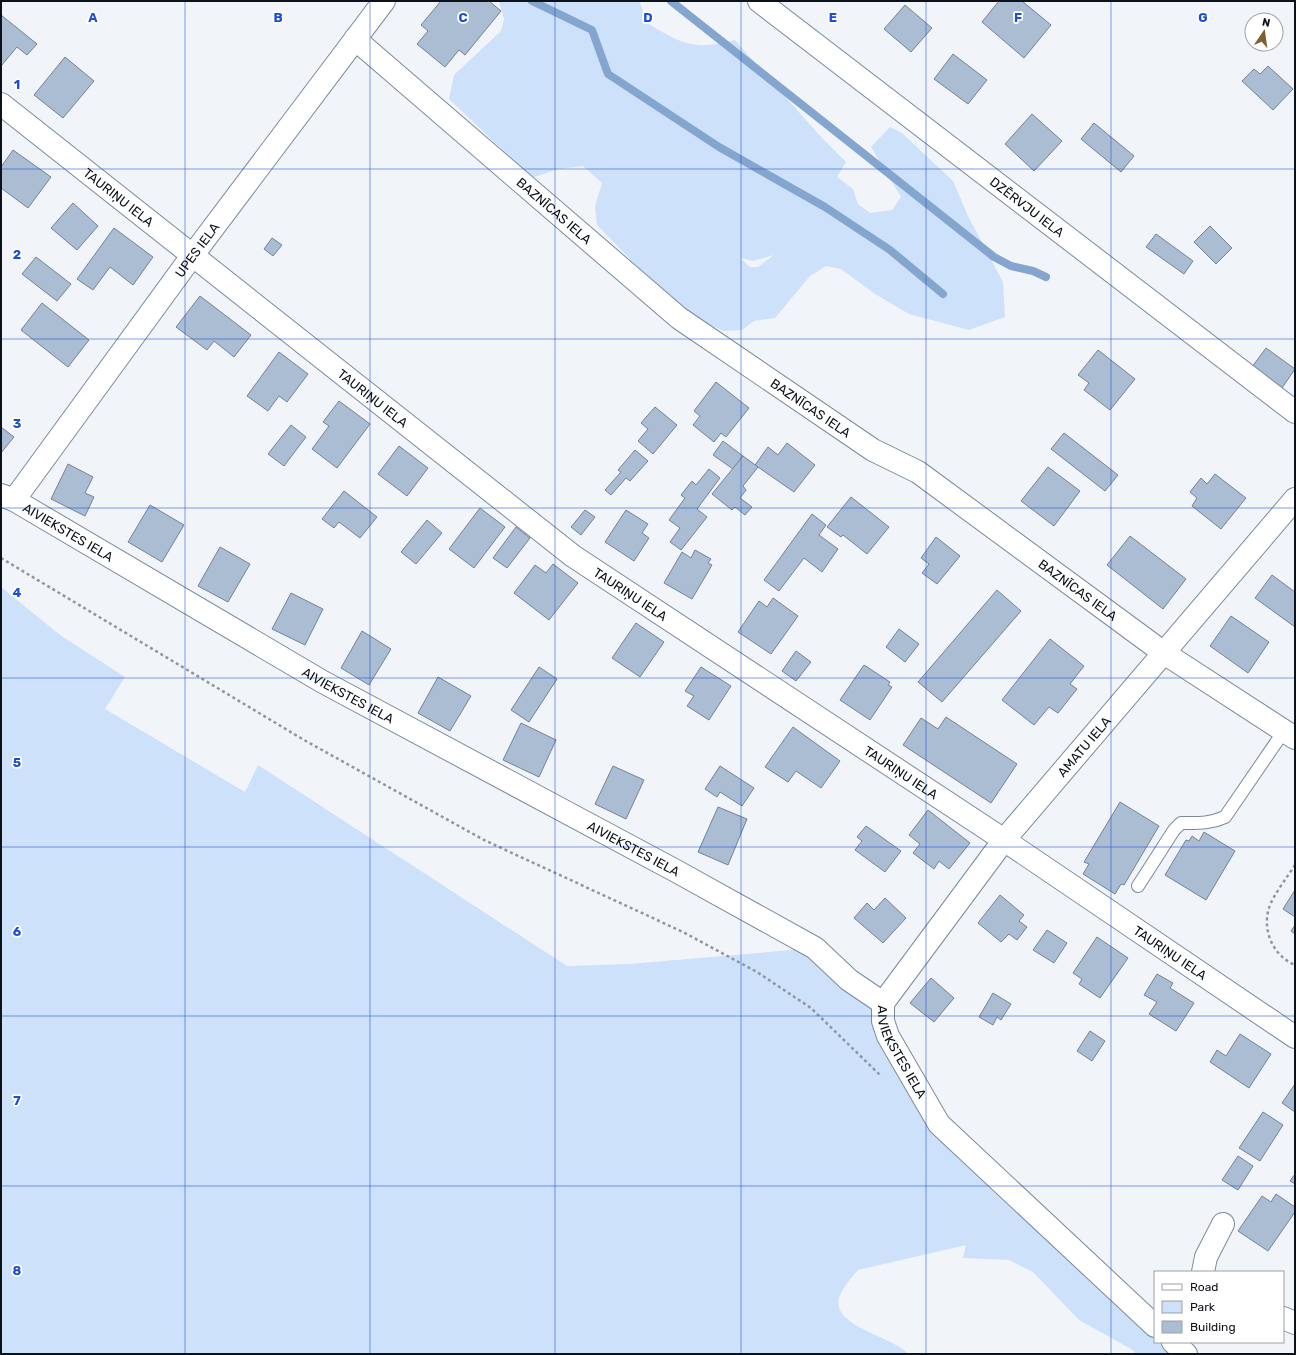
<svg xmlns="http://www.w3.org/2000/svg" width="1296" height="1355" viewBox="0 0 1296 1355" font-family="Rubik,sans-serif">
<rect width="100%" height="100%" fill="#f1f5fa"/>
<!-- green -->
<g fill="#cde1fa" fill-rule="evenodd">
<path d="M499,1H641L640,3L647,23C682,44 694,51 735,40L822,138L846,162L837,177L853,189L858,204L870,213L892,210L901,197L871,147L890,127L902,133L953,181L968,216L1003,282L1005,317L969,330L909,314L875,294L841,269L826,266L810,276L775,318L754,321L742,330L724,331L698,320L638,267L597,225L595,206L602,183L583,166L558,169L532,178L449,99L454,75L501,31L504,19ZM774,255L758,267H750L740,258L753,261Z"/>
<path d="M1,587L60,635L125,677L105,709L245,792L258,765L567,966L629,964L815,948L883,1003L939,1124L1155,1326V1342H1173L1186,1354H1136L1133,1350L1079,1320L1033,1272L1009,1260L963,1258L966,1245L858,1270C852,1277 844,1286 840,1295C827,1326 894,1336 908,1354H1Z"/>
</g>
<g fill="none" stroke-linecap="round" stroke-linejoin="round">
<!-- stream -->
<g stroke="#84a5cd" stroke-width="8">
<polyline points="532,1 592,30 608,74 719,147 825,207 890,250 943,294"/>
<polyline points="671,1 994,257 1011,266 1033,271 1046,277"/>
</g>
</g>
<!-- building -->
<g fill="#aabdd3" stroke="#728398">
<polygon points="441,1 489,1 501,11 465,55 459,50 445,67 417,44 428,31 421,25"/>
<polygon points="999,1 1022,1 1051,25 1024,58 982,22"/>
<polygon points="905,5 932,28 911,52 884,29"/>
<polygon points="1,15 37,44 27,55 17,47 1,66"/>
<polygon points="953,54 987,80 968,104 934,79"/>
<polygon points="65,57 94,81 63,118 34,95"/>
<polygon points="1268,66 1293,89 1273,110 1242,81 1254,69 1260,74"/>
<polygon points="1032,114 1062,141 1034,171 1005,144"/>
<polygon points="1094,123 1134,156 1121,172 1081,139"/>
<polygon points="13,150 51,177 28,208 1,188 1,167"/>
<polygon points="73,203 98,226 77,250 51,228"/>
<polygon points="1210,226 1232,248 1216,264 1194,242"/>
<polygon points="114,228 153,257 133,285 110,267 93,290 77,279"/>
<polygon points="1156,234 1193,261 1184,274 1146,247"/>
<polygon points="272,238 282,245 273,256 264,249"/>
<polygon points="36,257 71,284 57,301 22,274"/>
<polygon points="200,296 251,335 234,357 214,341 207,350 176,327"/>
<polygon points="42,303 89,340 68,367 21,330"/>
<polygon points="1266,348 1295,369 1282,388 1252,367"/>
<polygon points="1098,350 1135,379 1110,410 1084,390 1089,383 1078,375"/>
<polygon points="279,352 308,374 287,402 279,396 268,411 247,396"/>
<polygon points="716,382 749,408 726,437 721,433 714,442 693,425 700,416 694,411"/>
<polygon points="339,401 370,424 337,468 312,449 329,426 323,422"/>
<polygon points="655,407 677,425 653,454 638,441 648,429 641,423"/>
<polygon points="291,425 306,437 284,466 268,454"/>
<polygon points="1,427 14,437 1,453"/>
<polygon points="1064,433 1118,475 1105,491 1051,449"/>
<polygon points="723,441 743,456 733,469 713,455"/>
<polygon points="787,443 815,465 794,492 755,465 768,447 778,455"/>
<polygon points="399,446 428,468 407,496 378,474"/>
<polygon points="635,450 648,461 630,481 626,478 611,495 605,490 621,472 618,470"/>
<polygon points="743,456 758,467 743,486 746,490 740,498 752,507 745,515 735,507 732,510 712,494"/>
<polygon points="68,464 93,477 85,493 94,497 85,516 51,499"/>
<polygon points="1048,467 1080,491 1054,526 1021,501"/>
<polygon points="709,469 720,478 697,509 707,517 681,550 670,542 680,528 669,520 685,498 681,495 692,481 696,485"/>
<polygon points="1215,474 1246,498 1221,529 1192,506 1197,498 1190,492 1201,478 1207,484"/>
<polygon points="344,491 377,517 360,538 339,522 334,528 322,519"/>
<polygon points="851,497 889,527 867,554 843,535 841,537 827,527"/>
<polygon points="150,505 184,525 162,562 128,542"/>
<polygon points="480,508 505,527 474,568 449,549"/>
<polygon points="585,510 595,517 581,535 571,527"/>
<polygon points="626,510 648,524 642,533 649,538 634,561 605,542"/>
<polygon points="812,514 826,525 819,535 838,549 822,572 804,558 779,591 764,580"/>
<polygon points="427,520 442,533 416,564 401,552"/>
<polygon points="516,527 530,538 507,568 493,558"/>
<polygon points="1130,536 1186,579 1163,609 1107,565"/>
<polygon points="936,537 960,556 937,584 922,573 929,564 921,558"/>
<polygon points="220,547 250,564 228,602 198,586"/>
<polygon points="695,550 711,559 708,563 712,565 692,599 664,583 682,552 691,558"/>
<polygon points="553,564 578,583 549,620 514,593 535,565 546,573"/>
<polygon points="1272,575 1295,592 1295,627 1255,598"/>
<polygon points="997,590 1021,611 942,702 918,682"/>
<polygon points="291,593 323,609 305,645 272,629"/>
<polygon points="773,598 798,616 771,654 738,632 759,601 767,607"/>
<polygon points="1231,616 1269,642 1248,673 1210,646"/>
<polygon points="636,623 664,642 640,677 612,658"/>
<polygon points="899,629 919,644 905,662 886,647"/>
<polygon points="362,631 391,649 369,685 341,668"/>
<polygon points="1050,639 1084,666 1070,684 1077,689 1058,713 1049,707 1034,725 1002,700"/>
<polygon points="796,651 811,662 796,681 782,671"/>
<polygon points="864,665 890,682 888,685 892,687 870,720 840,700"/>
<polygon points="539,667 557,679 529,722 511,710"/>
<polygon points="701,667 731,686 709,720 687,706 694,696 685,691"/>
<polygon points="438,677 471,696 450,731 418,713"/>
<polygon points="946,717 1017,764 991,803 903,745 921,718 938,729"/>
<polygon points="521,723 556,740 539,777 503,760"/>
<polygon points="793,727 840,761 821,788 796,771 788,782 765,767"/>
<polygon points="613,766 644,780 626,819 595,804"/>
<polygon points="720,766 754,788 742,806 720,792 717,797 705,789"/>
<polygon points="1120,802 1159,826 1124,885 1121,884 1115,894 1083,874 1089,864 1084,862"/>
<polygon points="718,807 747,819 728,865 698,852"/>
<polygon points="928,810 970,843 949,869 939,861 934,869 913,853 920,844 909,835"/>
<polygon points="866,826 901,851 885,872 855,850 862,841 857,837"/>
<polygon points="1204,832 1235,851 1206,900 1165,875 1186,840 1189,841 1192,836 1199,841"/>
<polygon points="1295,890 1295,917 1283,909"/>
<polygon points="1000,895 1024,915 1019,921 1027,927 1017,940 1009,934 1001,942 978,923"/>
<polygon points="885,898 906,918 883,943 854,918 867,903 874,910"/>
<polygon points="1295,925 1295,934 1291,931"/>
<polygon points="1047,930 1067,943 1054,963 1033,950"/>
<polygon points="1097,937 1128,958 1100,998 1079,984 1082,979 1073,973"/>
<polygon points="1157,974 1173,983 1170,988 1194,1003 1176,1031 1149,1014 1157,1002 1144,995"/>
<polygon points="931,978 954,998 934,1022 910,1003"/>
<polygon points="993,993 1011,1004 1001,1020 997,1017 993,1025 979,1017"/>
<polygon points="1090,1031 1105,1041 1092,1061 1077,1051"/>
<polygon points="1240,1034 1271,1054 1249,1088 1210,1062 1217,1050 1226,1056"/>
<polygon points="1295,1084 1295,1112 1282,1103"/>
<polygon points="1263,1112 1283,1125 1260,1161 1239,1148"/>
<polygon points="1238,1156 1253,1166 1238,1190 1222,1180"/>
<polygon points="1295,1174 1295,1184 1290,1181"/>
<polygon points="1276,1194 1295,1207 1295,1212 1268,1251 1238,1231 1262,1196 1271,1202"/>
</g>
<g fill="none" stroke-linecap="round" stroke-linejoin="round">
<defs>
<path id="lane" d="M1138,886L1174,830L1181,823C1198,823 1209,824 1225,817L1284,731"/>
<g id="street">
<path id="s1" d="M759,1L1295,412"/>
<path id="s2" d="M355,39L679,318L873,450L918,472L1164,653L1295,738"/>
<path id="s3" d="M1,104L573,556L1004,840L1295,1037"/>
<path id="s4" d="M1,495L14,500L323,682L676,871L815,948L849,980L883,1003V1021L888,1036L939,1124L1155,1326"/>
<path id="s5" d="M14,500L192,256L384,1"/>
<path id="s6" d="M883,1003L1004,840L1295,499"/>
<polyline points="1203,1272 1206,1257 1223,1224"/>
<polyline points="1283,1318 1295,1323"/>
<polyline points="1173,1342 1186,1354"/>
</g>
</defs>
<!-- lane casing -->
<use href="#lane" stroke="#798a9f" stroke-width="14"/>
<!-- street casing -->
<use href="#street" stroke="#798a9f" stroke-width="24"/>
<!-- path -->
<g stroke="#91969c" stroke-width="2.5" stroke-dasharray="3 3" stroke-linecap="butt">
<polyline points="1,558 304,740 484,840 683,932 757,972 811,1008 881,1076"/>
<path d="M1295,865C1288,876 1272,897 1269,908C1262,930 1273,956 1295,965"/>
</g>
<!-- lane -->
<use href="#lane" stroke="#fff" stroke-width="12"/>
<!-- street -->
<use href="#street" stroke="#fff" stroke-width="22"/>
</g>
<!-- grid -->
<path fill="none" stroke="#1d4ed8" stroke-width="1" stroke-opacity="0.55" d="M185,1V1354M370,1V1354M555,1V1354M741,1V1354M926,1V1354M1111,1V1354M1,169H1295M1,339H1295M1,508H1295M1,678H1295M1,847H1295M1,1016H1295M1,1186H1295"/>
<g text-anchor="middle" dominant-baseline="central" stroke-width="3.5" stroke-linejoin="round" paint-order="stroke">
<!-- street labels -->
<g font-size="13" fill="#0c121a" stroke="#fff">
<text stroke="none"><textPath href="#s3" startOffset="150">TAURIŅU IELA</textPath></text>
<text stroke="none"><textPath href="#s1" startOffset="338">DZĒRVJU IELA</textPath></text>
<text stroke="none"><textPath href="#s2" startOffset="263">BAZNĪCAS IELA</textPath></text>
<text stroke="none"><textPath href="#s5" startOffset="310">UPES IELA</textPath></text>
<text stroke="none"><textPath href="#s3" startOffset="474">TAURIŅU IELA</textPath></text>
<text stroke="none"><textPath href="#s2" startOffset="587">BAZNĪCAS IELA</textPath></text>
<text stroke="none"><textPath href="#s4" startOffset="77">AIVIEKSTES IELA</textPath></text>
<text stroke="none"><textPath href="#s2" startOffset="911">BAZNĪCAS IELA</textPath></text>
<text stroke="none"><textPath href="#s3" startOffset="798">TAURIŅU IELA</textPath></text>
<text stroke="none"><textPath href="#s4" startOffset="401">AIVIEKSTES IELA</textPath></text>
<text stroke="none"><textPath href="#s6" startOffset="326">AMATU IELA</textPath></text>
<text stroke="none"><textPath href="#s3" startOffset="1122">TAURIŅU IELA</textPath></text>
<text stroke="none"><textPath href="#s4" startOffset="725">AIVIEKSTES IELA</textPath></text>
<text stroke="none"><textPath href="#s3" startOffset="1446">TAURIŅU IELA</textPath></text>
<text stroke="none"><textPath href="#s4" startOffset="1073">AIVIEKSTES IELA</textPath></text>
</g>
</g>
<g font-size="13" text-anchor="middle" font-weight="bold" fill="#1d4ed8" stroke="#fff" stroke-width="3.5" stroke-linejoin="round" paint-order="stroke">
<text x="93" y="22">A</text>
<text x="278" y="22">B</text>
<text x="463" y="22">C</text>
<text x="648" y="22">D</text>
<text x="833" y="22">E</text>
<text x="1018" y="22">F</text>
<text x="1203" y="22">G</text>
<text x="17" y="89">1</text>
<text x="17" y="259">2</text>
<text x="17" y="428">3</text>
<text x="17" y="597">4</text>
<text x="17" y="767">5</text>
<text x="17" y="936">6</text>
<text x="17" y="1105">7</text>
<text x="17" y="1275">8</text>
</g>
<!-- border -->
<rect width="1296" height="1355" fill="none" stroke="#0c121a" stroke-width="4"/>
<!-- legend -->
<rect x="1154" y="1271" width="130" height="72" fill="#ffffff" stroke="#9ea0a3"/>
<rect x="1162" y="1284" width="20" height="6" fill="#ffffff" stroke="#9ea0a3"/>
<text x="1190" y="1291" font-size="12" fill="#0c121a">Road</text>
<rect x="1162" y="1301" width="20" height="12" fill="#cde1fa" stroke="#9ea0a3"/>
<text x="1190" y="1311" font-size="12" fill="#0c121a">Park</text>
<rect x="1162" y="1321" width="20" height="12" fill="#aabdd3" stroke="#9ea0a3"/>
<text x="1190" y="1331" font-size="12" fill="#0c121a">Building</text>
<!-- north arrow -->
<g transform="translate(1264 32) rotate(13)"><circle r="19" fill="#ffffff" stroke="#9ea0a3"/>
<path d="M0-3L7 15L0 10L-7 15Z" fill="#7a6233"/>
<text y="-6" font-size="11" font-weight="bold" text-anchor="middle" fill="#0c121a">N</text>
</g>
</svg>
